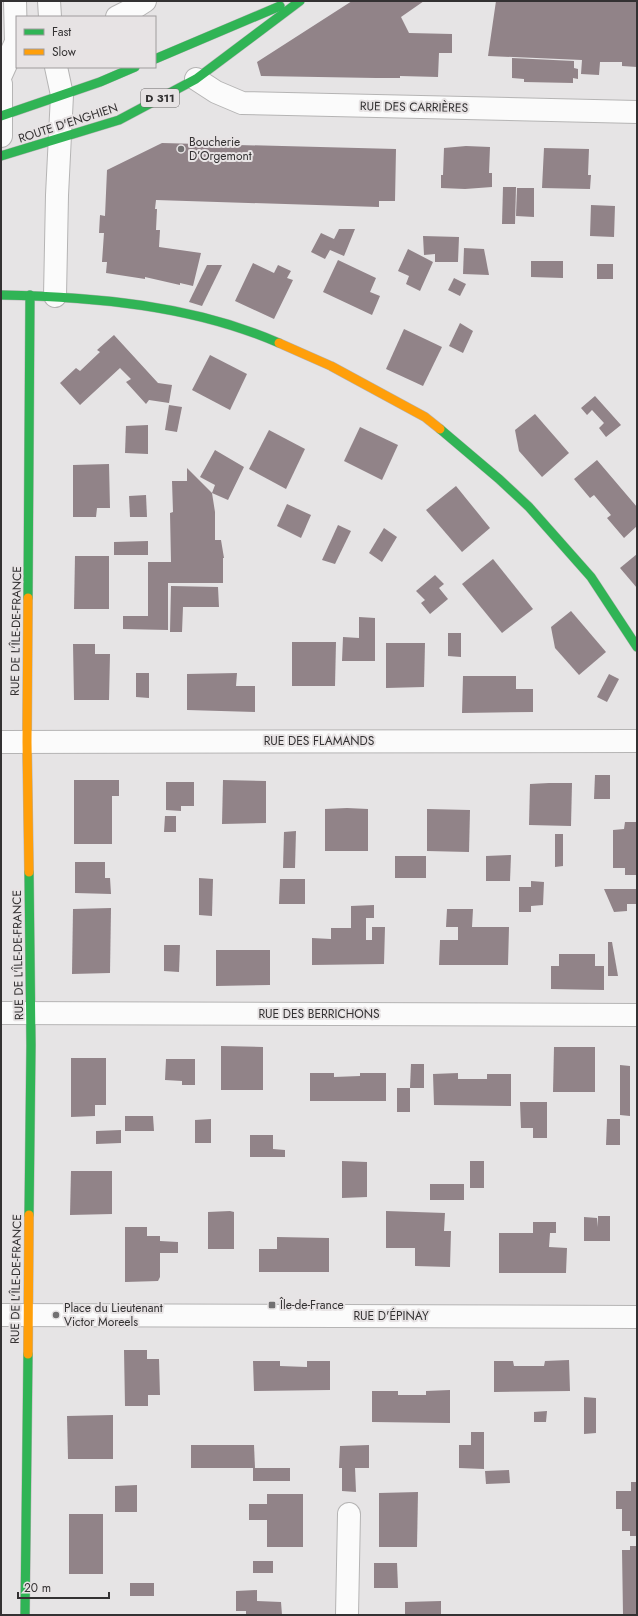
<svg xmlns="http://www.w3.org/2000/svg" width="638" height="1616" viewBox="0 0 638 1616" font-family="Jost,sans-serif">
<rect width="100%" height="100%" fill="#e6e4e5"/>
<!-- building -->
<g fill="#918388">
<polygon points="352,1 424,1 401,17 409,33 452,34 452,53 439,53 438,77 400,76 400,78 376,78 261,76 257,62"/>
<polygon points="496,1 637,1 637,67 622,66 622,62 600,62 599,75 581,74 582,60 488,56"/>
<polygon points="512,58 574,61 574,68 578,69 578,79 573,78 573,83 524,82 524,79 512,78"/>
<polygon points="162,143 396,149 395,201 379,201 379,207 156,200 155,209 157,209 156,230 160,230 159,247 201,253 193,286 180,283 180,285 145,277 145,279 106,273 107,262 102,262 104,233 99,233 100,215 105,216 107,170"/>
<polygon points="466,146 490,147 489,173 492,173 492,187 465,189 441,188 441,175 443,175 444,148"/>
<polygon points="544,148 589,149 588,175 591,175 590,189 542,188"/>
<polygon points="503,187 516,187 515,224 502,224"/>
<polygon points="517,188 534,188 534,217 516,216"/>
<polygon points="591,205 615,206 614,237 590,236"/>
<polygon points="339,229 355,229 344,256 330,250 325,259 311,252 321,233 334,239"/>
<polygon points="423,236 459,237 458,262 435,262 435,254 424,255"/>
<polygon points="464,248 484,249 489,275 463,274"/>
<polygon points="408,249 433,262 420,291 406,284 409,276 398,271"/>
<polygon points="338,260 376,278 370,292 380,296 372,315 323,292"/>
<polygon points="531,261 563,261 563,278 531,277"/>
<polygon points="253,263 274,273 278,265 291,271 287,278 293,280 274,319 235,301"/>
<rect x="597" y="264" width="16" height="15"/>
<polygon points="207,265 222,265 202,306 189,302"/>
<polygon points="454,278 466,284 460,296 448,290"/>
<polygon points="460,323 473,331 463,353 449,346"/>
<polygon points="404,329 442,347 423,386 386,369"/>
<polygon points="114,335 158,383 172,385 169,403 149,400 146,404 126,382 131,379 120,368 80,405 60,383 76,368 80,371 100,352 97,350"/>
<polygon points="210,355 247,374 230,410 192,390"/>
<polygon points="595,396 621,425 606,437 599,428 604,423 592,410 587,415 581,408"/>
<polygon points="169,405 182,407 177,432 165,430"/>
<polygon points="535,414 569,453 542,477 519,451 515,430"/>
<polygon points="148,425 148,454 125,453 126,426"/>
<polygon points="360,427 398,445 382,480 344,461"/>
<polygon points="269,430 305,449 286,489 249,469"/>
<polygon points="215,450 244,467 228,500 212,493 215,512 215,540 221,540 224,558 223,558 223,583 168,583 168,630 123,629 123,616 148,616 148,562 171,562 170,513 173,512 172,481 187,481 187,468 212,493 215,485 200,477"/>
<polygon points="597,460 637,507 637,526 624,538 607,518 611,515 594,495 590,498 574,479"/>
<polygon points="109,464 110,508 97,508 96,517 73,517 73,465"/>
<polygon points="456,486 490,528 462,552 426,510"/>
<polygon points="146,495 147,517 130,517 129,496"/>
<polygon points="287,504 311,515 301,538 277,526"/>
<polygon points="338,525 351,531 335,564 322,560"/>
<polygon points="384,528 397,537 382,562 369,553"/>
<polygon points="148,541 148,555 114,555 114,542"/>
<polygon points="637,554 637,588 620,568"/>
<polygon points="75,556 109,556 109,609 74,609"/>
<polygon points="493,559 533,609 502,633 462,584"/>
<polygon points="435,575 444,584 439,588 448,599 430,614 421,603 425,600 416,591"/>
<polygon points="171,586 218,587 219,607 183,607 182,632 170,632"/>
<polygon points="571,611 606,652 579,675 555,648 551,627"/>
<polygon points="359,617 375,618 375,661 342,661 343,637 359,638"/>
<polygon points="448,633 461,633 461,657 448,656"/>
<polygon points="292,642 336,642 335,686 292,686"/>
<polygon points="386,643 425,643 424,687 386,688"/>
<polygon points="73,644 95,644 95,654 110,654 109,700 74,700"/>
<polygon points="136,673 149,673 149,698 136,697"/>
<polygon points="237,673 236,686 255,686 255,712 187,710 187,674"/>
<polygon points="609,674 619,679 607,702 597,697"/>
<polygon points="463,676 516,676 516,689 533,689 533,712 462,713"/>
<polygon points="595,775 610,775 610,799 594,799"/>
<polygon points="74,780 119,780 119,796 112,796 112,844 74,844"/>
<polygon points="223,780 266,781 266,823 222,824"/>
<polygon points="166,782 194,782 194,806 181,806 181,811 166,810"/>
<polygon points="549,783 572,783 571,826 529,825 530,784"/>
<polygon points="347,808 368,809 368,851 325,851 325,809"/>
<polygon points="427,809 470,810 469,852 427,851"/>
<polygon points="165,816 176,816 176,832 164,832"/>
<polygon points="625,822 637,822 637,875 625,875 625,868 613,868 613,830 624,829"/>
<polygon points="296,831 295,868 283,868 284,832"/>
<polygon points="555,834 563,834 563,866 555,867"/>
<polygon points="511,855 510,881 486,881 486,856"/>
<rect x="395" y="856" width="31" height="22"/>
<polygon points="75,862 105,862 105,878 110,878 111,894 75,893"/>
<polygon points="199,878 213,879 212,916 199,915"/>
<polygon points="280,879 305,879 305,904 279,904"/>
<polygon points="531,881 544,882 543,905 531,906 531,912 519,912 519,887 531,887"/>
<polygon points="604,889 637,889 637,904 627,904 627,911 614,912"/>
<polygon points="374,905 374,918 366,918 366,940 372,940 372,927 385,927 384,964 312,965 312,938 331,939 331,928 351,928 351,906"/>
<polygon points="111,908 110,973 72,974 73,909"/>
<polygon points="447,909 473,909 472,927 509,927 508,965 439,965 440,940 458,940 458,927 446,927"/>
<polygon points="608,942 612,942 618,976 608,976"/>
<polygon points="164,945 180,945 179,972 164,971"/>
<polygon points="216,950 270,950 270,985 216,986"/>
<polygon points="559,954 595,954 595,966 604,966 604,990 551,989 551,966 559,966"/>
<polygon points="221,1046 263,1047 263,1090 221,1090"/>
<polygon points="554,1047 595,1047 595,1092 553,1092"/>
<polygon points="71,1058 106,1058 106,1105 95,1105 95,1116 71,1117"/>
<polygon points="166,1059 195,1059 195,1085 182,1085 182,1081 165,1080"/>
<polygon points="411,1064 424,1064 424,1088 410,1088"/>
<polygon points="620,1065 630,1066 630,1116 620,1115"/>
<polygon points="310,1073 334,1073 334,1077 360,1076 360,1073 386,1073 386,1101 310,1101"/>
<polygon points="458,1073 458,1079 487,1079 487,1074 511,1074 511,1106 434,1105 433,1074"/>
<rect x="397" y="1088" width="13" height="24"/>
<polygon points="520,1102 547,1102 547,1138 533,1138 533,1128 521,1128"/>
<polygon points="125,1116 153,1116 154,1131 125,1131"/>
<polygon points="211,1119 211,1143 195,1143 195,1120"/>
<polygon points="607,1119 620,1119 620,1145 606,1145"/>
<polygon points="121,1130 121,1143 96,1144 96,1131"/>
<polygon points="250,1135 273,1135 273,1149 285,1150 285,1157 250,1157"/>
<polygon points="342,1161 367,1162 367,1197 342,1198"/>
<rect x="470" y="1161" width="14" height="27"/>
<polygon points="71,1171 112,1171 112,1214 70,1215"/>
<rect x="430" y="1184" width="34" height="16"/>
<polygon points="230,1211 234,1212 234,1249 208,1249 208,1212"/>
<polygon points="386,1211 445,1213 444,1231 451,1231 450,1267 415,1266 415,1248 386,1248"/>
<polygon points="598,1216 610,1216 610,1241 584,1241 584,1217 597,1218 598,1227"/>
<polygon points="533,1222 556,1222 556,1233 550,1233 549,1247 567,1248 566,1273 499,1273 499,1233 533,1233"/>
<polygon points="125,1227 147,1227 147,1236 160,1236 160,1241 178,1242 178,1253 160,1253 160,1277 158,1281 125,1282"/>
<polygon points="277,1237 329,1238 329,1272 259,1272 259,1249 277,1249"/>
<polygon points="124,1350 147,1350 147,1359 159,1359 160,1395 148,1395 148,1406 125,1406"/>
<polygon points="569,1360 570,1391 494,1392 494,1361 513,1361 514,1366 544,1366 545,1361"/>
<polygon points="253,1361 280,1361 280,1366 307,1367 307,1361 330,1361 330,1390 254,1391"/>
<polygon points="450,1390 450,1423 372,1422 372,1391 398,1391 398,1395 426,1395 426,1391"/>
<polygon points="584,1397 596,1398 596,1433 584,1434"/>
<polygon points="547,1411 546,1422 534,1422 534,1412"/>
<polygon points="113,1415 113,1459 68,1459 67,1416"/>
<polygon points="471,1432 484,1432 484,1469 459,1468 459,1445 471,1445"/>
<polygon points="191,1445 254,1445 255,1468 191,1468"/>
<polygon points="369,1445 369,1468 355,1468 356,1492 342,1491 342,1468 339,1468 340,1446"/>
<rect x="253" y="1468" width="37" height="13"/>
<polygon points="509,1470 510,1483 486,1484 485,1471"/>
<polygon points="631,1482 637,1482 637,1536 630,1536 630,1531 622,1531 622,1509 616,1509 616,1491 631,1491"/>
<polygon points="137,1485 137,1512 115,1512 115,1486"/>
<polygon points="418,1492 417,1547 379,1547 379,1493"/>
<polygon points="267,1494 303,1494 303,1547 267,1547 267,1520 249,1520 249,1504 267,1504"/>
<rect x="69" y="1514" width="34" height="60"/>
<polygon points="630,1546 637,1546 637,1615 623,1615 622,1550 630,1550"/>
<rect x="253" y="1561" width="20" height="12"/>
<polygon points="374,1563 397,1563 398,1588 374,1588"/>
<rect x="130" y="1583" width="24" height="13"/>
<polygon points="257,1590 257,1601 281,1602 282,1615 246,1615 246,1611 236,1611 236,1591"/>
<polygon points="441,1601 441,1615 405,1615 405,1602"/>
</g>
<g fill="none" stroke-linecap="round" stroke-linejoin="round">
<defs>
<g id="street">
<polyline points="49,1 50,17"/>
<polyline points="117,17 131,10 145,1"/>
<polyline points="1,75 16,42 15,1"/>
<polyline points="196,79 216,92 242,103 637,112"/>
<polyline points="1,84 1,136"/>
<polyline points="55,296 57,195 62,95 56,67"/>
<polyline points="1,742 637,741"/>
<polyline points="1,1013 637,1015"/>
<polyline points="1,1315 637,1317"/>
<polyline points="347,1615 349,1514"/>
</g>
<g id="fast">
<polyline points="155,59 280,6"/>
<polyline points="1,116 100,82 135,67"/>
<polyline points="1,156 119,120 196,79 300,1"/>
<path d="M1,295C95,297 192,305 279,343"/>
<polyline points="440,429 499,479 529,507 591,577 637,647"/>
<polyline points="28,598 30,295"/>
<polyline points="29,872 31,1045 29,1215"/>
<polyline points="25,1615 28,1354"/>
</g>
<g id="slow">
<polyline points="279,343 331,366 425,417 440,429"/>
<polyline points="28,598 27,742 29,872"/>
<polyline points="28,1354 29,1215"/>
</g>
</defs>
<!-- street casing -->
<use href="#street" stroke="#b5b4b4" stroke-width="24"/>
<!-- fast casing -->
<use href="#fast" stroke="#b5b4b4" stroke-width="10"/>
<!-- slow casing -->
<use href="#slow" stroke="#b5b4b4" stroke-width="10"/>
<!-- street -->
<use href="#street" stroke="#fbfbfb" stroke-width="22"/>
<!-- fast -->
<use href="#fast" stroke="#30b455" stroke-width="9"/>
<!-- slow -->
<use href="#slow" stroke="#ff9f0a" stroke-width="9"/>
</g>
<!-- markers -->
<g fill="#727071" stroke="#e7e3e4" stroke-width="1.5">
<circle cx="181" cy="149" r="4"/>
<rect x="268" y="1301" width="8" height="8" rx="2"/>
<circle cx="56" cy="1315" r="4"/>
</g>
<g text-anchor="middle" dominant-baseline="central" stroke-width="4" stroke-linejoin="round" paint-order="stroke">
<!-- shield labels -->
<rect fill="#e7e3e4" stroke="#696667" stroke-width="1" x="141" y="89" width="38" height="18" rx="3"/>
<g font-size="11" font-weight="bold" fill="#333132">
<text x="160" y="98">D 311</text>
</g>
<!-- street labels -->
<g font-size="12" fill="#333132" stroke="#e7e3e4">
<text transform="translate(414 107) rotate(1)">RUE DES CARRIÈRES</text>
<text transform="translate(68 123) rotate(-18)">ROUTE D'ENGHIEN</text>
<text transform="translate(16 631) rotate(-89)">RUE DE L'ÎLE-DE-FRANCE</text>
<text x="319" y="741">RUE DES FLAMANDS</text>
<text transform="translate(18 955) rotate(-91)">RUE DE L'ÎLE-DE-FRANCE</text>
<text x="319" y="1014">RUE DES BERRICHONS</text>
<text transform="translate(16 1279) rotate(-89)">RUE DE L'ÎLE-DE-FRANCE</text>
<text x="391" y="1316">RUE D'ÉPINAY</text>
</g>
<!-- poi labels -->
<g font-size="12" fill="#333132" stroke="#e7e3e4" text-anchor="start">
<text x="189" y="142">Boucherie<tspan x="189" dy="14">D’Orgemont</tspan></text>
<text x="280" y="1305">Île-de-France</text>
<text x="64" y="1308">Place du Lieutenant<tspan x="64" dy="14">Victor Moreels</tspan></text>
</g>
</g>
<!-- border -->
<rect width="638" height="1616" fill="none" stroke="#333132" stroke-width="4"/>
<!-- legend -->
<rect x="16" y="16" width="140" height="52" fill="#e7e3e4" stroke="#9f9c9d"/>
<rect x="24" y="29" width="20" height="6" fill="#30b455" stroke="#9f9c9d"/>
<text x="52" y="36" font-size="12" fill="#333132">Fast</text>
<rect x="24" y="49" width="20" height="6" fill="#ff9f0a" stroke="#9f9c9d"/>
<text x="52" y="56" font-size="12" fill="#333132">Slow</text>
<!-- scale -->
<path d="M18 1592v6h91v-6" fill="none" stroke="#333132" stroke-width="2"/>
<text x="24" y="1592" font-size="12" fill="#333132" stroke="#e7e3e4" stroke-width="3" paint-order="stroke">20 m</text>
</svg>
